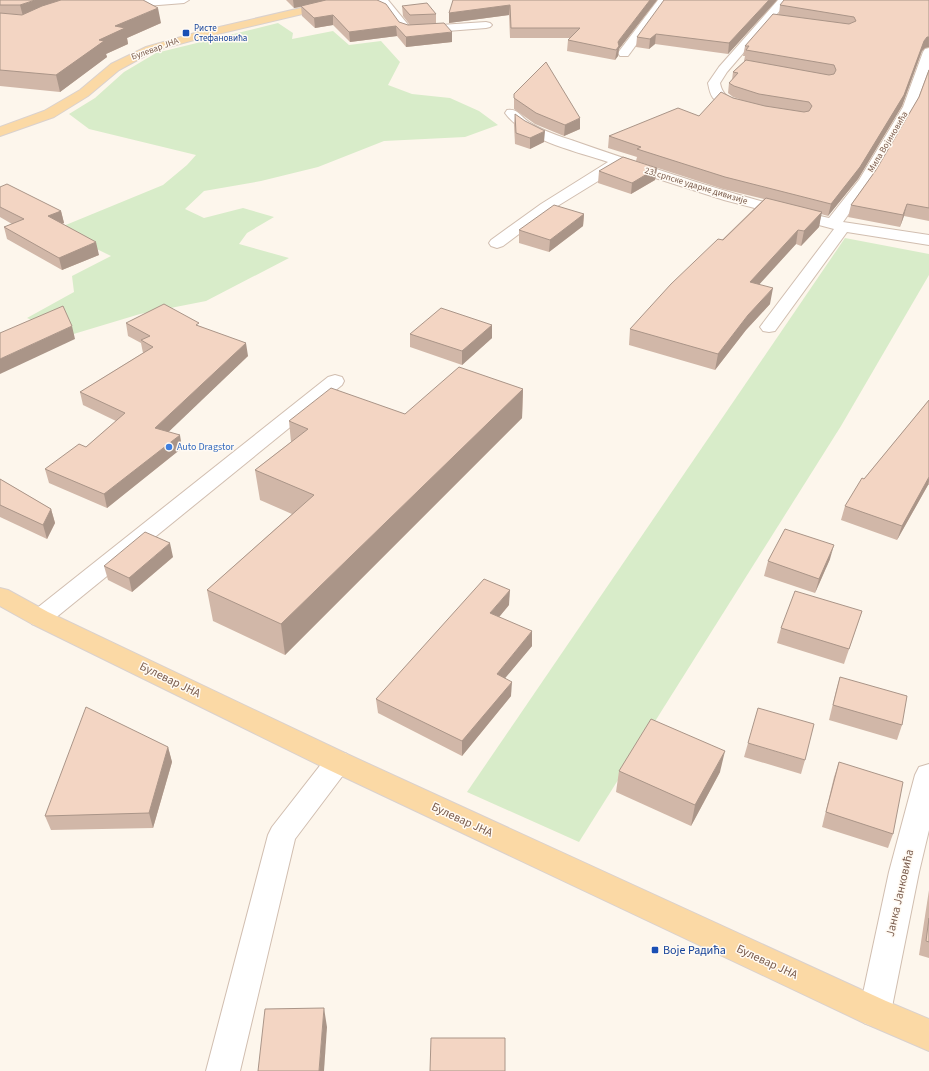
<svg xmlns="http://www.w3.org/2000/svg" width="929" height="1071" viewBox="0 0 929 1071" font-family="'Source Sans 3',sans-serif">
<rect width="100%" height="100%" fill="#fdf6ec"/>
<!-- green -->
<g fill="#d8ecc9">
<polygon points="278,23 293,33 292,39 333,31 349,45 381,41 400,62 388,85 412,94 450,98 479,111 498,125 465,137 384,141 318,167 261,181 204,191 185,209 204,218 243,208 274,217 247,233 239,244 289,258 206,301 140,314 67,336 27,318 74,292 72,276 111,256 56,229 163,185 187,165 196,155 89,129 69,114 95,98 124,72 156,53"/>
<polygon points="845,238 929,254 929,275 841,426 579,842 467,792"/>
</g>
<g fill="none" stroke-linecap="round" stroke-linejoin="round">
<defs>
<g id="minor">
<polygon points="141,0 189,0 184,3 146,6 142,5"/>
<polygon points="378,0 388,0 410,27 486,22 490,23 492,25 490,27 486,28 408,34 400,31"/>
<polygon points="658,0 669,0 628,56 620,56 618,53 620,50"/>
<path d="M778,0H789L727,72L720,83C724,105 742,95 750,107L749,110C739,112 721,105 713,98C710,94 709,88 708,83L719,67Z"/>
<path d="M929,48V69L915,107L872,181L843,222L929,235V245L847,232L775,331L769,332L763,331L760,327L834,229L724,200L621,167L551,210L503,246L497,248L491,246L489,243L491,240L541,204L608,162C578,152 524,140 505,113L507,110C518,108 521,117 529,122C543,131 559,136 574,141C658,170 742,199 829,218L859,180L903,107L923,52L925,49Z"/>
<polygon points="335,375 342,377 344,381 342,385 48,624 40,626 32,624 28,618 32,612 328,377"/>
<polygon points="338,751 347,754 351,762 347,770 295,839 240,1071 206,1071 268,835 272,827 329,754"/>
<polygon points="929,764 929,830 919,872 891,1012 886,1023 875,1027 864,1023 859,1012 889,872 915,775 919,767"/>
</g>
<g id="major">
<polygon points="335,0 354,0 353,2 205,37 154,51 119,70 88,96 54,117 0,136 0,127 44,111 80,90 111,64 146,47 202,31"/>
<polygon points="0,588 8,590 48,612 347,754 886,1001 929,1019 929,1051 864,1023 329,770 32,624 0,606"/>
</g>
</defs>
<!-- minor casing -->
<use href="#minor" stroke="#d1beb0" stroke-width="2"/>
<!-- major casing -->
<use href="#major" stroke="#dad1cd" stroke-width="2"/>
<!-- minor -->
<use href="#minor" fill="#fff" fill-rule="evenodd"/>
<!-- major -->
<use href="#major" fill="#fbd9a5" fill-rule="evenodd"/>
</g>
<!-- wall -->
<g fill="#d1b7a8">
<polygon points="0,0 161,23 127,38 128,44 106,54 107,57 60,92 0,86"/>
<polygon points="286,0 377,0 399,22 408,25 410,25 403,16 402,6 436,14 436,23 452,42 406,47 397,36 350,42 333,25 315,28 302,16 301,7 294,8"/>
<polygon points="453,0 657,0 619,49 618,56 615,60 567,51 568,40 570,38 510,38 509,15 449,23"/>
<polygon points="777,0 728,54 655,44 649,49 636,47 637,37"/>
<polygon points="929,0 929,47 925,48 922,51 902,106 858,179 828,216 821,214 819,227 801,246 796,244 759,284 770,304 746,330 715,370 629,345 630,329 764,199 723,189 636,161 637,157 608,148 609,136 699,116 733,98 742,100 733,97 728,93 729,83 732,80 733,72 745,61 744,61 745,56 743,56 745,46 779,14 780,5"/>
<polygon points="929,70 929,221 904,216 900,227 848,217 851,205 876,170 919,97"/>
<polygon points="514,94 580,129 564,136 535,124 514,109"/>
<polygon points="515,114 544,142 530,149 515,144 514,125"/>
<polygon points="657,168 655,180 631,194 598,183 599,171"/>
<polygon points="0,187 61,211 64,223 62,224 99,255 62,270 7,239 4,227 12,224 0,217"/>
<polygon points="584,214 583,226 549,252 519,243 519,230"/>
<polygon points="126,323 200,326 248,356 168,432 182,448 107,508 49,483 45,469 86,447 116,421 83,405 80,392 143,353 141,343 128,336"/>
<polygon points="492,325 492,338 462,365 410,347 410,334"/>
<polygon points="523,389 522,418 285,655 213,621 207,590 292,514 260,500 255,470 291,442 289,421 405,414"/>
<polygon points="929,400 929,485 928,485 897,540 841,520 845,506 864,479"/>
<polygon points="0,479 51,509 55,523 47,539 0,517"/>
<polygon points="173,557 132,592 108,580 104,566"/>
<polygon points="830,559 815,593 764,576 768,561"/>
<polygon points="509,605 499,617 532,646 505,678 511,696 462,756 378,713 376,699"/>
<polygon points="862,611 844,664 777,643 781,628"/>
<polygon points="840,677 902,725 897,740 829,720 836,691"/>
<polygon points="748,743 805,760 801,774 744,757"/>
<polygon points="168,747 172,762 153,828 51,830 45,816"/>
<polygon points="839,762 893,834 888,848 822,827 834,777"/>
<polygon points="619,771 720,772 691,826 616,792"/>
<polygon points="929,890 929,958 919,955"/>
</g>
<!-- shaded-wall -->
<g fill="#aa9588">
<polygon points="35,0 72,0 24,20 20,5"/>
<polygon points="293,0 333,0 294,8"/>
<polygon points="650,0 657,0 619,49 618,56 615,60 618,42"/>
<polygon points="769,0 777,0 728,54 729,43"/>
<polygon points="510,5 509,15 449,23 449,13"/>
<polygon points="158,8 161,23 127,38 128,44 106,54 107,57 60,92 56,75 115,26"/>
<polygon points="333,15 333,25 315,28 314,18"/>
<polygon points="396,26 397,36 350,42 349,32"/>
<polygon points="452,32 452,42 406,47 406,37"/>
<polygon points="656,34 655,44 649,49 650,39"/>
<polygon points="927,37 929,37 929,47 925,48 922,51 902,106 858,179 828,216 831,204 924,41"/>
<polygon points="580,118 580,129 564,136 565,125"/>
<polygon points="545,131 544,142 530,149 530,138"/>
<polygon points="657,168 655,180 631,194 632,183"/>
<polygon points="907,204 904,216 900,227 903,215"/>
<polygon points="61,211 64,223 51,228 48,216"/>
<polygon points="822,212 819,227 801,246 804,231"/>
<polygon points="584,214 583,226 549,252 550,240"/>
<polygon points="798,230 796,244 748,297 750,282"/>
<polygon points="96,242 99,255 62,270 59,258"/>
<polygon points="773,288 770,304 746,330 715,370 718,354 748,315"/>
<polygon points="492,325 492,338 462,365 462,351"/>
<polygon points="72,326 75,339 0,374 0,359"/>
<polygon points="246,343 248,356 158,442 155,428"/>
<polygon points="523,389 522,418 285,655 281,624"/>
<polygon points="180,435 182,448 107,508 104,494"/>
<polygon points="929,477 929,481 928,485 897,540 902,526"/>
<polygon points="51,509 55,523 47,539 43,525"/>
<polygon points="170,543 173,557 132,592 129,578"/>
<polygon points="834,545 830,559 815,593 819,579"/>
<polygon points="510,590 509,605 490,628 490,613"/>
<polygon points="532,631 532,646 496,689 497,674"/>
<polygon points="512,682 511,696 462,756 462,741"/>
<polygon points="168,747 172,762 153,828 149,813"/>
<polygon points="725,751 720,772 691,826 695,805"/>
<polygon points="324,1008 327,1027 324,1071 319,1071"/>
</g>
<!-- building -->
<g fill="#f3d5c3" stroke="#aa9588">
<polygon points="0,0 35,0 20,5 0,5"/>
<polygon points="61,0 143,0 158,8 115,26 125,28 99,40 104,41 56,75 0,70 0,13 22,15 42,6"/>
<polygon points="326,0 377,0 386,4 399,22 408,25 444,23 452,32 406,37 396,26 349,32 333,15 314,18 301,6"/>
<polygon points="453,0 650,0 620,39 618,42 619,46 616,50 568,40 580,28 511,28 510,5 449,13"/>
<polygon points="664,0 769,0 729,43 656,34 650,39 637,37"/>
<polygon points="784,0 929,0 929,37 927,37 924,41 904,95 860,167 831,204 725,177 637,149 641,147 609,136 678,108 699,116 721,92 733,98 765,106 804,112 809,111 812,106 809,102 759,94 734,86 729,83 738,73 733,72 746,60 829,75 834,74 836,70 834,65 746,50 749,46 745,46 773,14 849,24 856,21 854,17 780,5"/>
<polygon points="427,3 436,14 410,15 402,6"/>
<polygon points="546,62 580,118 565,125 536,113 514,98 514,94"/>
<polygon points="929,70 929,208 907,204 903,215 851,205 876,170 919,97"/>
<polygon points="515,114 525,121 545,131 530,138 516,133"/>
<polygon points="623,157 657,168 632,183 599,171"/>
<polygon points="7,184 61,211 48,216 96,242 59,258 4,227 24,219 0,207 0,187"/>
<polygon points="766,198 822,212 804,231 798,230 750,282 773,288 748,315 718,354 630,329 671,284 718,239 723,240"/>
<polygon points="554,205 584,214 550,240 519,230"/>
<polygon points="164,304 199,323 196,325 246,343 155,428 180,435 104,494 45,469 79,444 86,447 125,413 80,392 153,347 141,340 150,336 126,323"/>
<polygon points="63,306 72,326 0,359 0,333"/>
<polygon points="441,308 492,325 462,351 410,334"/>
<polygon points="459,367 523,389 281,624 207,590 314,495 255,470 308,429 289,421 331,388 405,414"/>
<polygon points="929,400 929,477 902,526 845,506 862,478 864,479"/>
<polygon points="0,479 51,509 43,525 0,505"/>
<polygon points="785,529 834,545 819,579 768,561"/>
<polygon points="145,532 170,543 129,578 104,566"/>
<polygon points="484,579 510,590 490,613 532,631 497,674 512,682 462,741 376,699"/>
<polygon points="795,591 862,611 849,649 781,628"/>
<polygon points="840,677 907,696 902,725 833,705"/>
<polygon points="86,707 168,747 149,813 45,816"/>
<polygon points="758,708 814,724 805,760 748,743"/>
<polygon points="651,719 725,751 695,805 619,771"/>
<polygon points="839,762 903,782 893,834 826,812"/>
<polygon points="929,918 929,942 926,941"/>
<polygon points="324,1008 319,1071 258,1071 265,1009"/>
<polygon points="431,1038 505,1038 505,1071 430,1071"/>
</g>
<!-- markers -->
<g fill="#1a4fb4" stroke="#fffaf3" stroke-width="1.5">
<rect x="182" y="29" width="8" height="8" rx="2"/>
<rect x="651" y="946" width="8" height="8" rx="2"/>
</g>
<circle fill="#3f7fe0" stroke="#fffaf3" stroke-width="1.5" cx="169" cy="447" r="4"/>
<g text-anchor="middle" dominant-baseline="central" stroke-width="3" stroke-linejoin="round" paint-order="stroke">
<!-- far-transit labels -->
<g font-size="9" fill="#164399" stroke="#fffaf3" text-anchor="start">
<text x="194" y="28">Ристе<tspan x="194" dy="10">Стефановића</tspan></text>
</g>
<!-- far-street labels -->
<g font-size="9" fill="#7a5c4d" stroke="#fffaf3">
<text transform="translate(155 49) rotate(-20)">Булевар ЈНА</text>
<text transform="translate(888 142) rotate(-59)">Мила Војиновића</text>
<text transform="translate(696 186) rotate(17)">23. српске ударне дивизије</text>
</g>
<!-- shop labels -->
<g font-size="10" fill="#366cbe" stroke="#fffaf3" text-anchor="start">
<text x="177" y="447">Auto Dragstor</text>
</g>
<!-- near-street labels -->
<g font-size="12" fill="#7a5c4d" stroke="#fffaf3">
<text transform="translate(170 680) rotate(26)">Булевар ЈНА</text>
<text transform="translate(462 820) rotate(25)">Булевар ЈНА</text>
<text transform="translate(900 893) rotate(-77)">Јанка Јанковића</text>
<text transform="translate(767 962) rotate(25)">Булевар ЈНА</text>
</g>
<!-- near-transit labels -->
<g font-size="12" fill="#164399" stroke="#fffaf3" text-anchor="start">
<text x="663" y="950">Воје Радића</text>
</g>
</g>
</svg>
